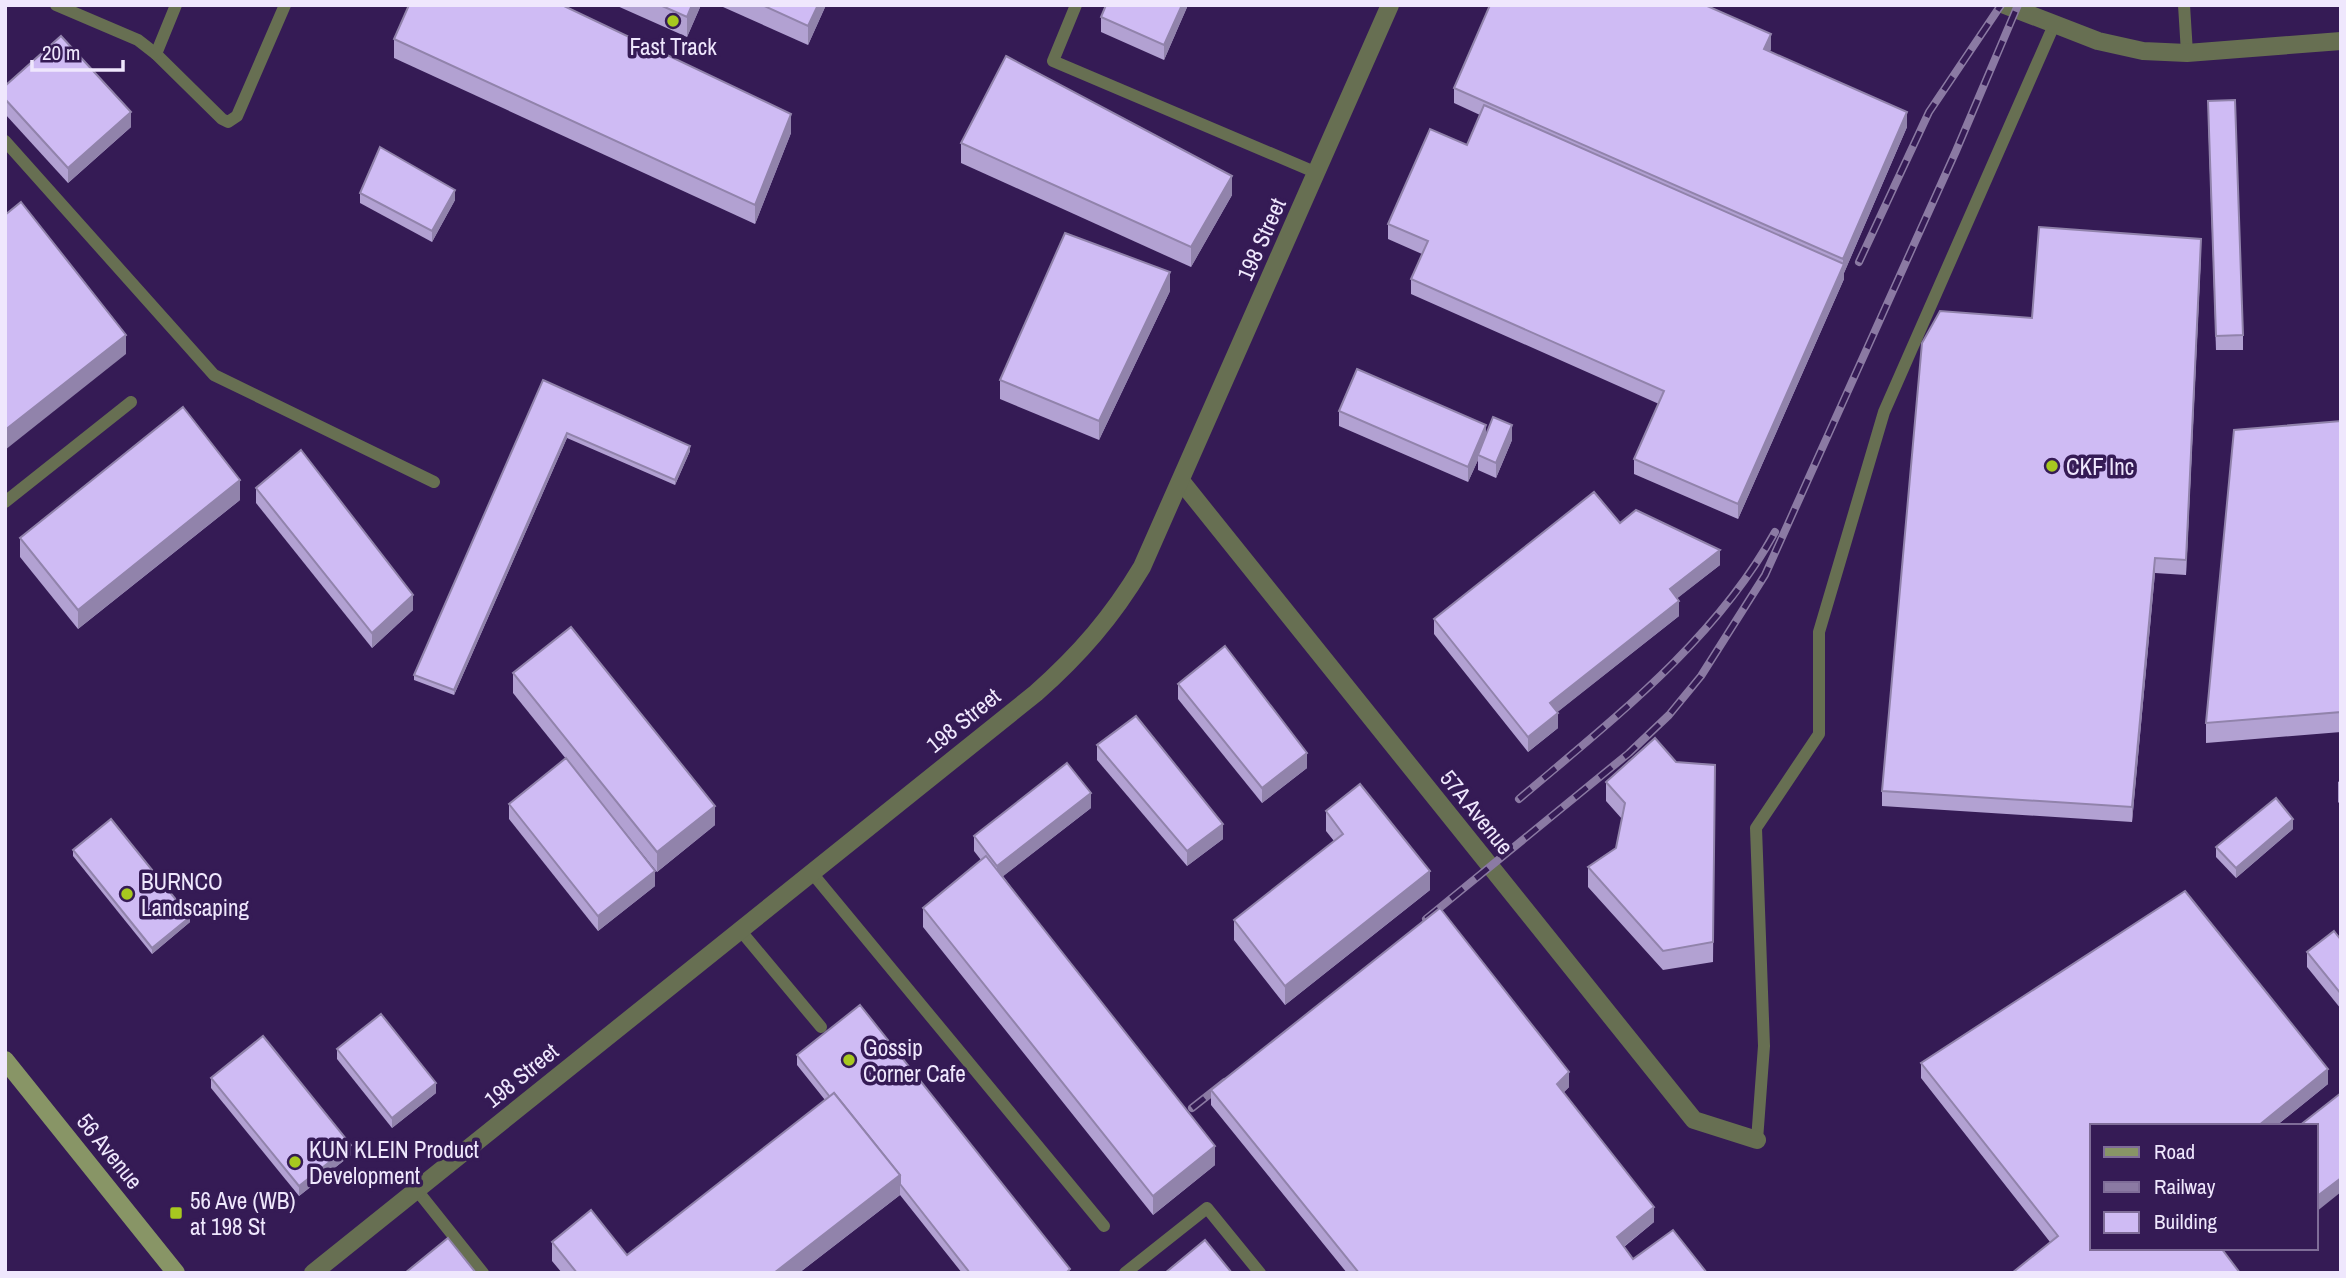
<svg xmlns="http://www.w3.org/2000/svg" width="2346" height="1278" viewBox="0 0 2346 1278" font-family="'Archivo Narrow',sans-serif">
<rect width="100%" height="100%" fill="#351b55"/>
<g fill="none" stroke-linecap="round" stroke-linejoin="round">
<!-- service -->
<g stroke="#676f52" stroke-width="12">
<polyline points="56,5 138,40 156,54 222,119 228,122 237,116 285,5"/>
<polyline points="1076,5 1053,61 1317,173"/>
<polyline points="2184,5 2187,53"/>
<polyline points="156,54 176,5"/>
<polyline points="5,141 214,375 434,482"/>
<polyline points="5,502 131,402"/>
<polyline points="812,873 1104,1226"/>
<polyline points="740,930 821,1027"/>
<polyline points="1757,1140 1764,1046 1756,828 1819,734 1819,632 1884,412 2054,25"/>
<polyline points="416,1189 483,1273"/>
<polyline points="1125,1273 1207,1208 1260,1273"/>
</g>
<!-- minor -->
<polyline stroke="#676f52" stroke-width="18" points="1181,481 1694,1120 1757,1140"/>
<!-- tertiary -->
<g stroke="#676f52" stroke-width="18">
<polyline points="2005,5 2098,41 2143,51 2187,53 2341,41"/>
<path d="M313,1273L1036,693C1080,654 1112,617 1142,567L1390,5"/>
</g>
<!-- secondary -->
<polyline stroke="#889566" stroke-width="18" points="5,1060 176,1273"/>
<defs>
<g id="rail">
<polyline points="1859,262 1929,112 2001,5"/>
<path d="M1519,799C1612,720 1715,641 1775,532"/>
<polyline points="1426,919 1629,753 1669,715 1701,676 1765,575 1956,151 2018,5"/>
<polyline points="1192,1108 1225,1082"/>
</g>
</defs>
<!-- rail casing -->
<use href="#rail" stroke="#8b7aa3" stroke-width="8"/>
<!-- rail -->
<use href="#rail" stroke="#351b55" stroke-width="5" stroke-dasharray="16" stroke-linecap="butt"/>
</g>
<!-- wall -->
<g fill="#b2a1d2">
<polygon points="615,5 701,5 687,37"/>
<polygon points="723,5 826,5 808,45 723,7"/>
<polygon points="1188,5 1164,60 1101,32 1101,17"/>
<polygon points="394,39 791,133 755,224 394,58"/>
<polygon points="1771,49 1770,51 1907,127 1844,273 1844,279 1738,519 1634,474 1634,459 1659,404 1411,294 1411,279 1422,254 1388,239 1388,224 1467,145 1480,115 1454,103 1454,88"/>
<polygon points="5,86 131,127 68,183 5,114"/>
<polygon points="2208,116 2243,335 2243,350 2216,350"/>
<polygon points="961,143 1232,195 1191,267 961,163"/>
<polygon points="360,193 455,200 432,242 360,203"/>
<polygon points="2201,254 2186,575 2155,573 2132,822 1882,806 1882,791 2032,318"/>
<polygon points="1170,291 1099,440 1000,399 1000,380"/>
<polygon points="543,380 690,451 675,485 567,438 454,695 414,680 414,675"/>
<polygon points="1339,411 1486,435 1512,440 1496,478 1478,470 1478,460 1468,482 1339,426"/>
<polygon points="2341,421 2341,732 2206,743 2206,723"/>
<polygon points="256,488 413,610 372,648 256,503"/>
<polygon points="240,500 78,629 20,557 20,538"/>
<polygon points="1620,523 1720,565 1677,598 1679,616 1557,712 1558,728 1528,752 1434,634 1434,619"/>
<polygon points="513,673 715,825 657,872 513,693"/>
<polygon points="1178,684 1307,768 1262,803 1178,699"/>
<polygon points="1097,745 1223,839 1187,866 1097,760"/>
<polygon points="1676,762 1715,765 1713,962 1663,970 1588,887 1588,867 1616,848 1622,819 1606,801 1606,782"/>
<polygon points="2341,780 2341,805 2338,802 2338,782"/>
<polygon points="509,804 655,886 598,931 509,819"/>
<polygon points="1091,808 1003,876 1215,1165 1153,1215 923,927 923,908 981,860 974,851 974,836"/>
<polygon points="1326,811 1430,890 1285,1005 1234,940 1234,920 1334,841 1326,831"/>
<polygon points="2293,829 2236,878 2216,857 2216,847"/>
<polygon points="73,850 190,922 152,954 73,856"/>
<polygon points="2341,940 2341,1009 2307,967 2307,952"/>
<polygon points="337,1049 436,1093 392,1128 337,1059"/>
<polygon points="797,1055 1070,1273 962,1273 900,1195 799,1273 562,1273 552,1261 552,1242 627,1255 825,1100 797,1065"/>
<polygon points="1921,1063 2328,1084 2276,1126 2092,1126 2240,1273 2050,1242 1921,1078"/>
<polygon points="211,1078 351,1155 299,1196 211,1088"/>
<polygon points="1569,1087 1563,1093 1654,1222 1624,1247 1633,1259 1707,1273 1347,1273 1211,1105 1211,1090"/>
</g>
<!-- shaded-wall -->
<g fill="#9183ab">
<polygon points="692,5 701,5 687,37 687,17"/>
<polygon points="818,5 826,5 808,45 808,26"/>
<polygon points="1182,5 1188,5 1164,60 1164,45"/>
<polygon points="1771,34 1771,49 1764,64 1764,49"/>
<polygon points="131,112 131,127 68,183 68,168"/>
<polygon points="1907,112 1907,127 1844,273 1844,279 1738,519 1738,504 1843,265 1843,259"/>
<polygon points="791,114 791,133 755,224 755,205"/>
<polygon points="1232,176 1232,195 1191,267 1191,247"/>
<polygon points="455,190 455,200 432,242 432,231"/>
<polygon points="2201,239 2201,254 2186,575 2186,560"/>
<polygon points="1170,272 1170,291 1099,440 1099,421"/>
<polygon points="126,335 126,354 5,450 5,430"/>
<polygon points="1486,425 1486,440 1478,455 1478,460 1468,482 1468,467"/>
<polygon points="1512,425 1512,440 1496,478 1496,463"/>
<polygon points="567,433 567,438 454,695 454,690"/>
<polygon points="690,446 690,451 675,485 675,480"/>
<polygon points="240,480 240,500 78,629 78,610"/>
<polygon points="1720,550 1720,565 1670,604 1670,589"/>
<polygon points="2155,558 2155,573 2132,822 2132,807"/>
<polygon points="413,595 413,610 372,648 372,633"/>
<polygon points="1679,601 1679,616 1550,718 1550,703"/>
<polygon points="1558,713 1558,728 1528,752 1528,737"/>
<polygon points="1307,753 1307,768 1262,803 1262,788"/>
<polygon points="1091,793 1091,808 997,881 997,866"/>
<polygon points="715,806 715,825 657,872 657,852"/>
<polygon points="2293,819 2293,829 2236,878 2236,868"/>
<polygon points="1223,824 1223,839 1187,866 1187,851"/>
<polygon points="655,871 655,886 598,931 598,916"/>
<polygon points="1430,871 1430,890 1285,1005 1285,986"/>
<polygon points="190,917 190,922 152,954 152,948"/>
<polygon points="2328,1069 2328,1084 2276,1126 2258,1126"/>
<polygon points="1569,1072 1569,1087 1557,1099 1557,1084"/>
<polygon points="436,1083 436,1093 392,1128 392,1118"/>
<polygon points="351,1145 351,1155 299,1196 299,1186"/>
<polygon points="1215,1146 1215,1165 1153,1215 1153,1196"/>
<polygon points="900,1175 900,1195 799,1273 774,1273"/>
<polygon points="2341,1178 2341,1192 2316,1212 2316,1197"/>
<polygon points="1654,1207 1654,1222 1617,1252 1617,1237"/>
</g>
<!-- building -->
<g fill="#cfbbf4" stroke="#9183ab" stroke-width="2">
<polygon points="409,5 562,5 791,114 755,205 394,39"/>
<polygon points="660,5 692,5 687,17"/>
<polygon points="762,5 818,5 808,26"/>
<polygon points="1106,5 1182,5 1164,45 1101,17"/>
<polygon points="1490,5 1705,5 1771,34 1764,49 1907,112 1843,259 1454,88"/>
<polygon points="61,36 131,112 68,168 5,99 5,86"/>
<polygon points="1006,56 1232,176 1191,247 961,143"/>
<polygon points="2235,100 2243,335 2216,336 2208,101"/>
<polygon points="1484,105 1844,264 1738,504 1634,459 1664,391 1411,279 1428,241 1388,224 1430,129 1467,145"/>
<polygon points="380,147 455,190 432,231 360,193"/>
<polygon points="21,202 126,335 5,430 5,215"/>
<polygon points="2039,227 2201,239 2186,560 2155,558 2132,807 1882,791 1922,343 1940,311 2032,318"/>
<polygon points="1065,233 1170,272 1099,421 1000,380"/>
<polygon points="1357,369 1486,425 1468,467 1339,411"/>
<polygon points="543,380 690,446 675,480 567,433 454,690 414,675"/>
<polygon points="183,407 240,480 78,610 20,538"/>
<polygon points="1493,417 1512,425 1496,463 1478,455"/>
<polygon points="2341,421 2341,712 2206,723 2234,430"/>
<polygon points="301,450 413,595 372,633 256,488"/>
<polygon points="1594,492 1620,523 1636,510 1720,550 1670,589 1679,601 1550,703 1558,713 1528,737 1434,619"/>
<polygon points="571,627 715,806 657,852 513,673"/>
<polygon points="1225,646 1307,753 1262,788 1178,684"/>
<polygon points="1136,716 1223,824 1187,851 1097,745"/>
<polygon points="1655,738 1676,762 1715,765 1713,942 1663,951 1588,867 1616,848 1625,803 1606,782"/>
<polygon points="566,758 655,871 598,916 509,804"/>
<polygon points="1067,763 1091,793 997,866 974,836"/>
<polygon points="1360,784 1430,871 1285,986 1234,920 1343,834 1326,811"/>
<polygon points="2276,798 2293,819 2236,868 2216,847"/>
<polygon points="111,819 190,917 152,948 73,850"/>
<polygon points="986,856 1215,1146 1153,1196 923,908"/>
<polygon points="2185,891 2328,1069 2258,1126 2092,1126 2092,1248 2221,1248 2240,1273 2012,1273 2058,1236 1921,1063"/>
<polygon points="1440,908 1569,1072 1557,1084 1654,1207 1617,1237 1633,1259 1673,1230 1707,1273 1359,1273 1211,1090"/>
<polygon points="2334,931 2341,940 2341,994 2307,952"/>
<polygon points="860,1005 1070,1269 1066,1273 970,1273 900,1184 900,1175 834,1093 830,1097 797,1055"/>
<polygon points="381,1014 436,1083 392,1118 337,1049"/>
<polygon points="263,1036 351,1145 299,1186 211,1078"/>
<polygon points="834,1093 900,1175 774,1273 577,1273 552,1242 591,1210 627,1255"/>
<polygon points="2341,1093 2341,1178 2316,1197 2316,1126 2299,1126"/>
<polygon points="448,1238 476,1273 405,1273"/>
<polygon points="1205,1240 1232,1273 1165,1273"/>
</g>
<!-- markers -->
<g fill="#a7c81f" stroke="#351b55" stroke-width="2.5">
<circle cx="673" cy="21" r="7"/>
<circle cx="2052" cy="466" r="7"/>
<circle cx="127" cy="894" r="7"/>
<circle cx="849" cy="1060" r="7"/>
<circle cx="295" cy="1162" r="7"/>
<rect x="169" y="1206" width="14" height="14" rx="3.5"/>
</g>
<g text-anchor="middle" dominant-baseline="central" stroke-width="7" stroke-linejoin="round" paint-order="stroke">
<!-- poi labels -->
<g font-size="23" fill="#efe7fd" stroke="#351b55" text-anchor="start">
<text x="673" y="46" text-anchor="middle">Fast Track</text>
<text x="2066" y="466">CKF Inc</text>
<text x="141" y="881">BURNCO<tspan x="141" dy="26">Landscaping</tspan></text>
<text x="863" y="1047">Gossip<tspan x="863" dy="26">Corner Cafe</tspan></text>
<text x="309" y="1149">KUN KLEIN Product<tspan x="309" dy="26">Development</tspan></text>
<text x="190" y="1200">56 Ave (WB)<tspan x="190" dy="26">at 198 St</tspan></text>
</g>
<!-- street labels -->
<g font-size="23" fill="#efe7fd" stroke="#351b55">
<text transform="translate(1261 239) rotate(-66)">198 Street</text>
<text transform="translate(963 720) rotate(-39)">198 Street</text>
<text transform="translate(1477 812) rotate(51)">57A Avenue</text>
<text transform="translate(521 1075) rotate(-39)">198 Street</text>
<text transform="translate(110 1151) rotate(51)">56 Avenue</text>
</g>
</g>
<!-- border -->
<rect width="2346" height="1278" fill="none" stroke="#efe7fd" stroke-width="14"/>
<!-- legend -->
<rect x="2090" y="1124" width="228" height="126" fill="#351b55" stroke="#7f6d98" stroke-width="2"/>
<rect x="2104" y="1147" width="35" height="10" fill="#889566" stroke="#7f6d98" stroke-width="2"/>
<text x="2154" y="1159" font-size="21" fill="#efe7fd">Road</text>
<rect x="2104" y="1182" width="35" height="10" fill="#8b7aa3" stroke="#7f6d98" stroke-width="2"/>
<text x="2154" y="1194" font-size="21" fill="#efe7fd">Railway</text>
<rect x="2104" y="1212" width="35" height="21" fill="#cfbbf4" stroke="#7f6d98" stroke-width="2"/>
<text x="2154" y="1229" font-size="21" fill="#efe7fd">Building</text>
<!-- scale -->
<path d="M32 60v10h91v-10" fill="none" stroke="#efe7fd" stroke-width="3.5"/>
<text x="42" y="60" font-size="21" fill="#efe7fd" stroke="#351b55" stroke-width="5" paint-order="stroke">20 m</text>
</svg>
